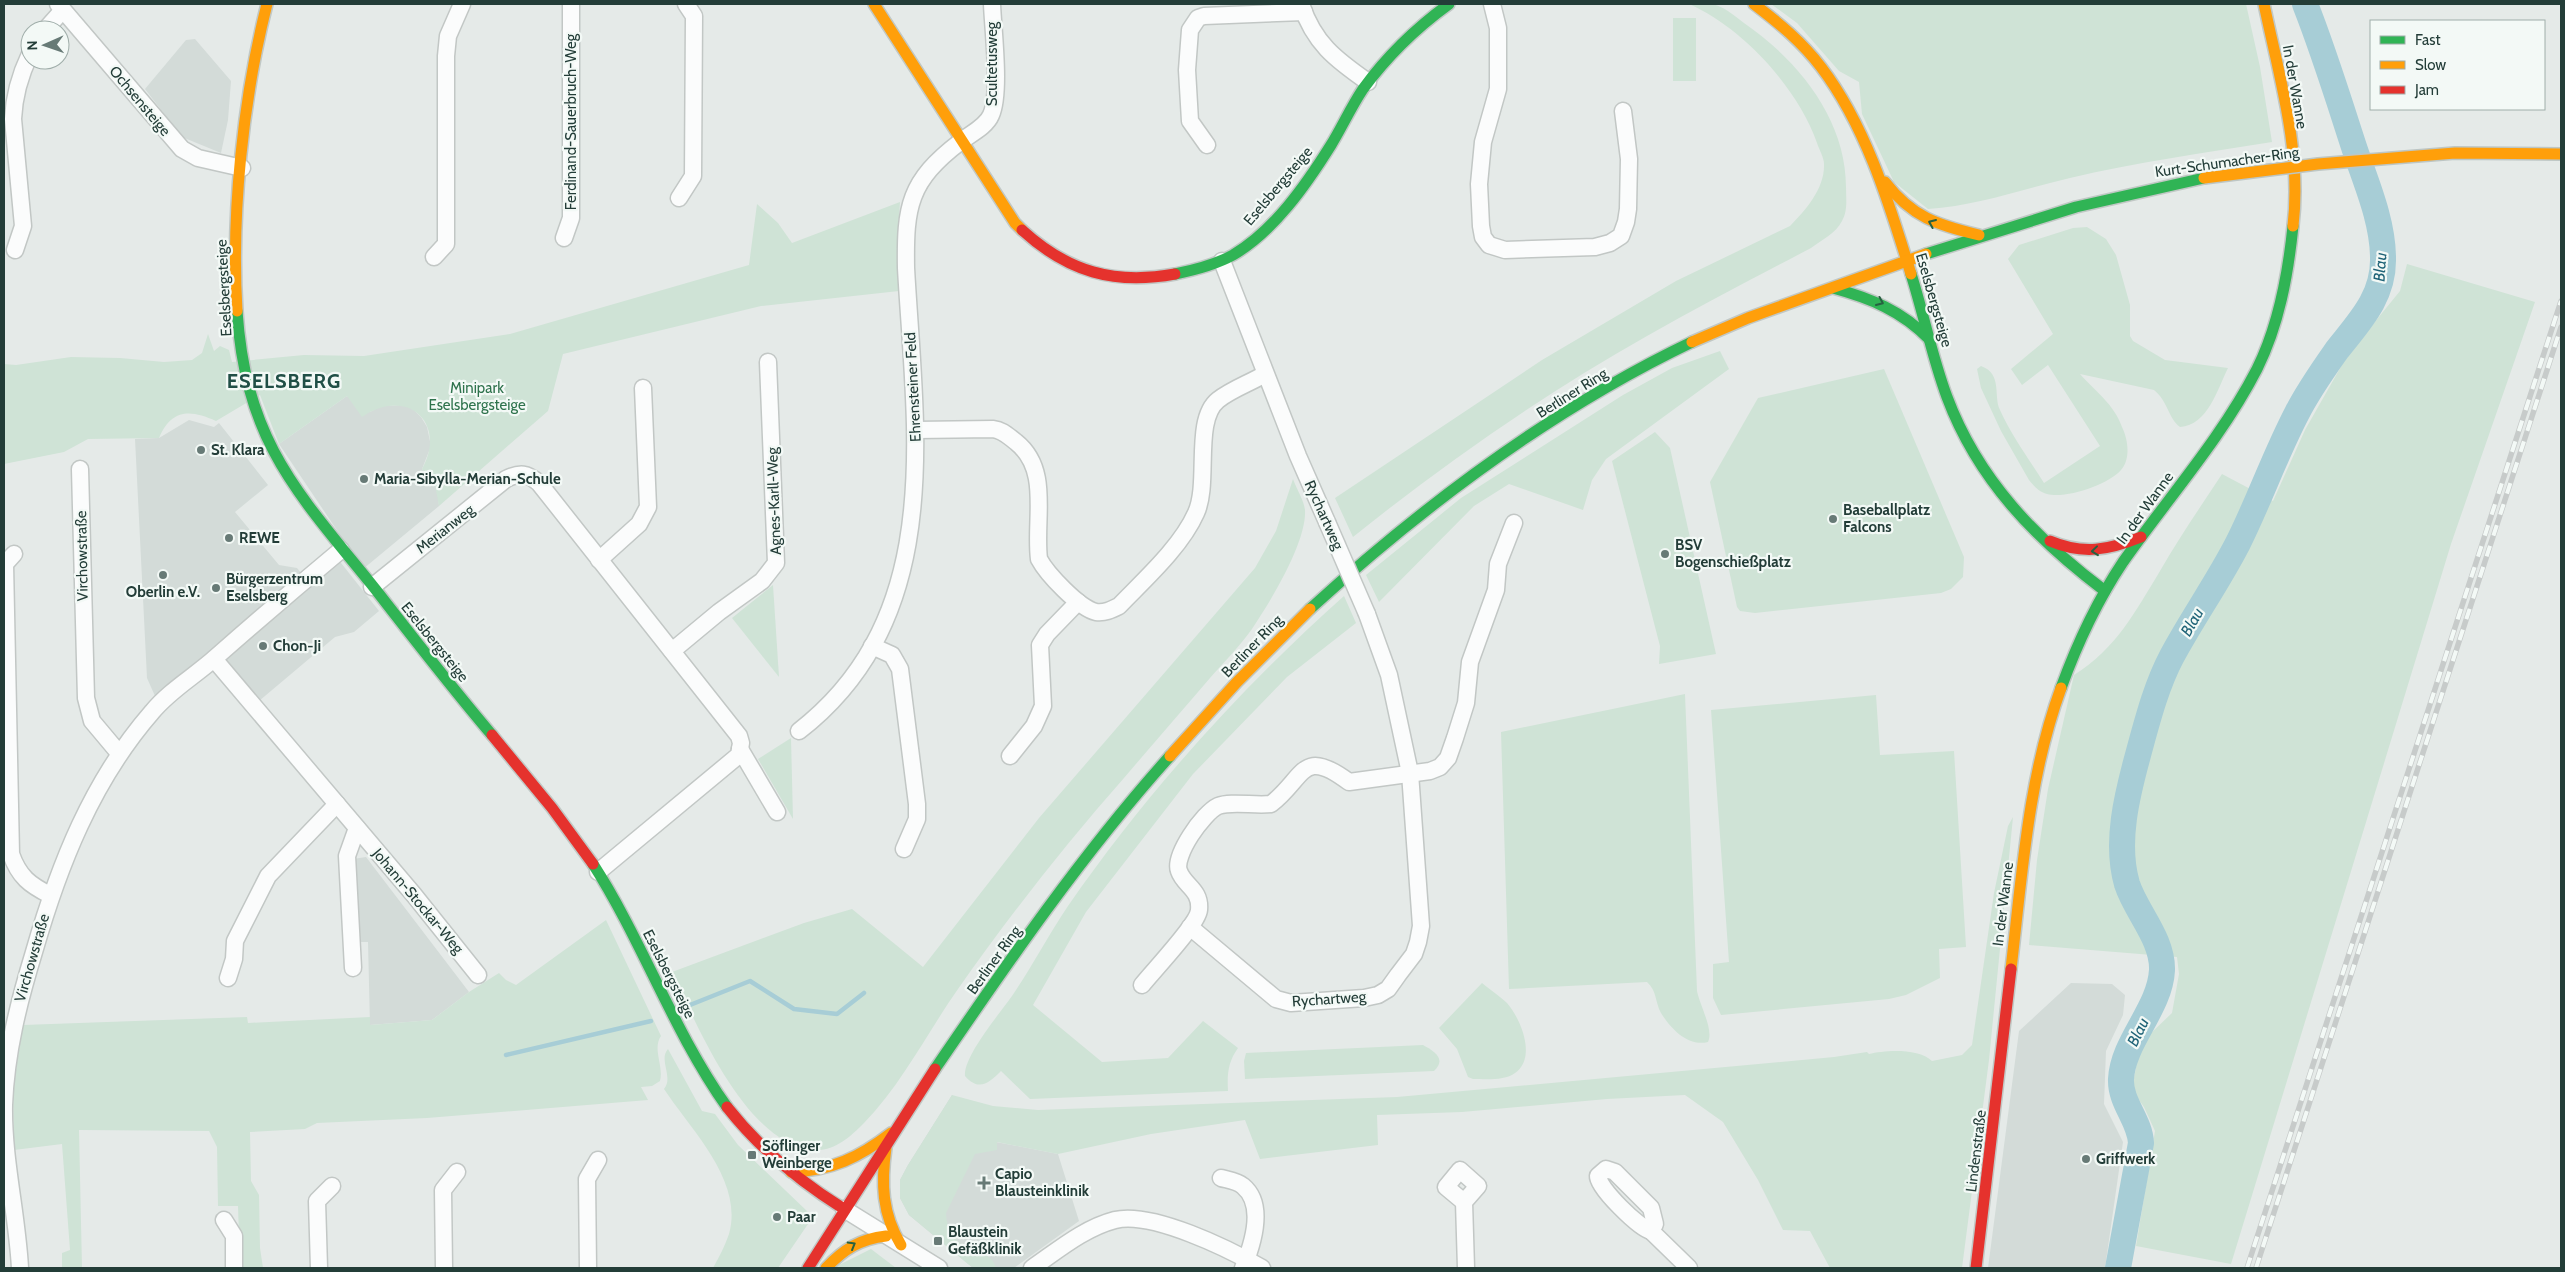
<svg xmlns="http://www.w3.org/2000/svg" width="2565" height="1272" viewBox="0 0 2565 1272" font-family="Cabin,sans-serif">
<rect width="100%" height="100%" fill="#e5eae8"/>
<!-- built -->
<g fill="#d3dbd8">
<polygon points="195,39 231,81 228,120 221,153 182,137 145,89 186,40"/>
<polygon points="347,396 370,412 381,406 405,405 413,409 421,417 427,427 431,446 422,469 435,485 438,496 439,506 363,569 279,444"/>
<polygon points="189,420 214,427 219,423 268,485 235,512 279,565 297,568 302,574 330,549 379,611 354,632 335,637 259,701 203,661 155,696 147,678 135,439 159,438"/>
<polygon points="366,857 469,992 432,1020 370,1025 368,942 356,942 353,859"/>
<polygon points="2071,983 2112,984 2125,995 2123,1015 2106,1051 2104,1104 2123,1142 2105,1268 1988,1268 2019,1031"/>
<polygon points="952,1095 996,1142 1058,1154 1079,1221 1014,1268 973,1268 909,1215 900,1198 900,1180 908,1165"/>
</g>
<!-- green -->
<g fill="#cfe3d6">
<path d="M1689,4C1696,4 1704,3 1711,4C1722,5 1735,16 1744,23C1798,60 1846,119 1846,187C1846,198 1848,211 1842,221C1836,233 1822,240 1811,248C1756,277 1701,305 1647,336C1544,394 1445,463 1353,537L1335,498L1542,360L1676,281L1790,226C1806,210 1825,188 1824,164C1824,158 1819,149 1817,143C1798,88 1742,27 1689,4Z"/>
<path d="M1771,4H2246L2260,67L2272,142C2204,153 2137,162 2070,178C2023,189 1977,206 1928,209L1894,182L1862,114L1859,82L1839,71L1797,23Z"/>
<rect x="1673" y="18" width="23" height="63"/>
<path d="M900,202L897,246L899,291L761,306L563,354L548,411L439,506L435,485L422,469C448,422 406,386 362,417L347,396L279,444L260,395L216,421C191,410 172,408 159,438L88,439L64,452L4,464V364L16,365L71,357L120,358L164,362L192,360L202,353L208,334L214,351L220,346L229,350L232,362L304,355L364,356L510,334L749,265L757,204L778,223L792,243Z"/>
<path d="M2087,227L2106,239L2116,255L2130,305V336L2133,341L2165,360L2228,368C2217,390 2208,425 2180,427C2168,418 2168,401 2154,390L2080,374C2095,391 2114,404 2122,427C2128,439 2131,459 2121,470C2108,485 2066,499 2047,494C2039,492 2034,486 2029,480L2001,431L1981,388L1977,369L1981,366C2003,374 1993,396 2000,410C2011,435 2029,459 2044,483L2100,446L2048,365L2022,385L2011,369L2053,334L2008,259L2019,245L2073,228Z"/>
<path d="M2407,264L2535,302L2451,544L2231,1264L2136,1246L2155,1131L2144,1107L2134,1093V1078L2139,1052L2149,1035L2172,1013L2179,974L2177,957L2029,945L2037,860L2048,789L2074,675C2116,649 2135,612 2160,571C2179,538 2201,506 2222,474L2273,501L2305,430L2347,356L2400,291Z"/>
<polygon points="1720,351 1729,369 1606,459 1592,480 1583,510 1509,484 1474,506 1379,602 1366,575 1461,498 1623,395 1672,368"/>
<polygon points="1884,369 1964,557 1963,577 1951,589 1941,593 1755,613 1740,611 1737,607 1710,482 1758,398"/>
<polygon points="1655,432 1670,448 1716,654 1659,664 1660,646 1612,461"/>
<path d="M1293,479C1296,488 1304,500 1305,510C1307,542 1270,602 1252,629C1240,646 1224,662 1210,678C1181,712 1152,745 1124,778C1065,845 1009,916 958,989C927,1033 902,1084 864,1123C850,1137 834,1152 813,1150C745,1143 697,1025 672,972L804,923L852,909L923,967L1039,818L1255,568L1276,531Z"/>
<polygon points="773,585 779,677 732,618"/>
<path d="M1344,596L1356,623L1287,677L1193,774L1086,912L1033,1005L1102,1062L1168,1058L1203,1021L1238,1048C1228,1062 1227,1074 1228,1091L1030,1099L1001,1071C989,1083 979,1092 965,1076C963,1056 1002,1011 1014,993C1033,965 1049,934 1068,906C1147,792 1241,688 1344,596Z"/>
<path d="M1685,694L1697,991C1700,1006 1714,1030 1708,1042C1688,1047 1671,1029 1661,1013C1655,1002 1657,991 1647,982L1509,989L1501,732Z"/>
<polygon points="1876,695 1880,755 1954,751 1966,947 1939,949 1940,978 1906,995 1889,999 1721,1015 1713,998 1713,964 1729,962 1711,710"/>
<polygon points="791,738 793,819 758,759"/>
<path d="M2013,817L1989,1060L1962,1268H1830L1810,1231L1783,1230L1758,1180L1723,1122L1685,1095L1607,1099L1462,1112L1377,1115L1378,1145L1260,1159L1245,1120L1151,1134L1058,1154L997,1142V1150L975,1154L946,1213C948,1258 990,1243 996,1268H974L968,1264L909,1215L900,1198V1180L908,1165L952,1095L993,1106L1038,1110L1397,1097L1834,1057L1867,1052L1869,1054C1885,1050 1919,1048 1932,1061L1962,1055L1972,1045L1994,893L2008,826Z"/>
<path d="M606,920L661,1036C652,1049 664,1066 660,1081L652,1086L641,1087L648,1100L427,1118L317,1123L305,1129L250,1132L251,1181L259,1195L260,1248L263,1268H240L238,1206H218L217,1147L209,1131L79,1130L82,1268H62V1253L70,1250L62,1144L14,1150L13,1088L23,1025L247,1017L248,1023L370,1017V1025L432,1020L469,992L499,973L506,980L516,985Z"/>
<path d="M1482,983C1490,990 1500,996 1507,1003C1521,1019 1537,1058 1515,1073C1505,1081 1485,1079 1473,1079L1468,1077L1457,1049L1439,1028Z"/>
<path d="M1423,1045C1434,1051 1447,1059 1434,1071L1245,1079L1244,1061L1246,1053Z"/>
<path d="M668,1049L702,1111L715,1114L738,1145L808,1212V1224L778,1268H713C719,1257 725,1246 729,1234C744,1181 691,1130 664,1089C674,1077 658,1060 668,1049Z"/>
<polygon points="871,1249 896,1268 833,1268"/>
</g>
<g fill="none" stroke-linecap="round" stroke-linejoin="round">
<!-- stream -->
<g stroke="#a7cdd6" stroke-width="4.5">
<polyline points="690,1005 750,981 794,1009 837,1014 864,993"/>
<polyline points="506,1055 651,1021"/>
</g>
<!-- river -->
<path stroke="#a7cdd6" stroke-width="26" d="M2118,1268L2141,1143C2140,1120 2120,1103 2121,1079C2123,1041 2160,1009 2162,970C2163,939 2136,912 2127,884C2115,843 2127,795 2138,755C2147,722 2156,686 2172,656C2193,617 2218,582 2238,543C2259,501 2275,455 2297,413C2308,391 2323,370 2337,350C2359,322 2384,297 2383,258C2383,222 2367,185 2355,150C2339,101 2324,52 2305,4"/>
<defs>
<g id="street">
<polyline points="58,4 182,149 198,158 242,168"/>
<path d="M1301,4C1314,43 1335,59 1368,82"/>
<polyline points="1492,4 1498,28 1498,89 1483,142 1479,184 1481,226 1483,237 1489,245 1505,250 1595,247 1610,243 1621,236 1626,222 1628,209 1629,159 1623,111"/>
<polyline points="45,30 62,11"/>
<polyline points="1207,145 1190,121 1187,70 1190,30 1198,18 1204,16 1304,12"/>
<polyline points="679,198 693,176 694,16 686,4"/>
<polyline points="564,238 571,218 571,4"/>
<path d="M15,250L23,226L13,119C14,96 20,75 30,54"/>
<polyline points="434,257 446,244 446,56 448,36 462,4"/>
<polyline points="1222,261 1298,456 1327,522"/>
<path d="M916,430L993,429C1003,430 1008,436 1016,442C1051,470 1034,519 1039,559C1047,574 1079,608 1096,612C1105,613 1111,610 1119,606C1144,580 1181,547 1196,513C1210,483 1193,420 1218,400C1232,389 1250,383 1265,374"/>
<polyline points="80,469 86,698 92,721 118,752"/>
<path d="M14,554L5,564L11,854C19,877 30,885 50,895"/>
<polyline points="599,560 639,524 648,507 643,388"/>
<path d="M372,587L506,479C520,472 527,473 539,483L739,736L741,743L739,755L598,872"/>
<polyline points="872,646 892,655 900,669 917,804 917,819 904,849"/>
<polyline points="672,651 719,612 762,581 776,563 768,362"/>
<polyline points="214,659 414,895 478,975"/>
<path d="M799,731C947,616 915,430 906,268C905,206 909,181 960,142C970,134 986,127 991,115C1001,93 993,30 992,4"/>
<polyline points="740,749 777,812"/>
<polyline points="1010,756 1034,726 1043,706 1040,645 1047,634 1078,602"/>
<polyline points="1190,927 1276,999 1291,1003 1364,998 1378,995 1388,989 1398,975 1414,954 1418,942 1421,926 1410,773 1389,675 1367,614"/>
<polyline points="353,968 347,856 357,828"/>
<polyline points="228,978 234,959 235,941 268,876 337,804"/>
<path d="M1142,985C1153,971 1198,924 1199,910C1201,889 1184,886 1179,871C1173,856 1203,813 1218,806C1231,801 1255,806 1271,804C1305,778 1301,746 1349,782L1430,771L1440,767L1448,758L1455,738L1466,703L1470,662L1496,590L1498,564L1514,523"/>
<path d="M1606,1169L1615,1172L1651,1208L1655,1224L1651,1231C1640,1229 1597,1187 1598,1176Z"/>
<path d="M1221,1178C1228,1180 1237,1181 1243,1186C1266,1205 1252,1246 1243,1268"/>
<polyline points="1464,1202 1446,1187 1460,1170 1478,1186 1464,1202 1466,1268"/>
<polyline points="844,1209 939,1268"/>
<polyline points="224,1220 234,1236 234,1268"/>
<polyline points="1651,1231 1689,1268"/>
<path d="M20,1268C17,1213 3,1159 4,1105C6,1052 19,1001 34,952C59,865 92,781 152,712C170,690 195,676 216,657C257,621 299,585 341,550"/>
<polyline points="319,1268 317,1201 332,1186"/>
<polyline points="444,1268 443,1190 457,1172"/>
<polyline points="588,1268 587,1179 598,1160"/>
<path d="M1032,1268C1057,1251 1084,1228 1115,1220C1152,1211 1229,1249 1262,1268"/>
</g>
<g id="fast">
<polyline points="1926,254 2076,207 2204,178"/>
<path d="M1175,274C1195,270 1215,265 1233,255C1274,231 1306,185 1331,145C1342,127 1351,107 1363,89C1387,56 1416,28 1449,4"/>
<path d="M1911,274C1924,315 1932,357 1947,397C1978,480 2036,539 2105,591"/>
<path d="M1833,288C1870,298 1902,311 1929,339"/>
<path d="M237,311C246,443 298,493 376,590C414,639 452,688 492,735"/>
<path d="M1310,609C1424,505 1552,409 1692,342"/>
<path d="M2061,688C2077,644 2097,601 2123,562C2168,498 2221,439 2257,369C2279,325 2288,275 2293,226"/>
<path d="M593,864C643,942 673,1031 727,1107"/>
<path d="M935,1069C1008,962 1083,853 1170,756"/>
</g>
<g id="slow">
<polyline points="874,4 1015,223 1022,230"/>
<path d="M1754,4C1779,23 1802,42 1821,67C1866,126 1889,203 1911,274"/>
<path d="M2264,4C2279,76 2302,151 2293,226"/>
<path d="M1885,182C1912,217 1937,225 1979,235"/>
<path d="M237,311C231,214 243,98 267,4"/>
<polyline points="1692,342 1748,318 1926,254"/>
<polyline points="1170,756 1237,682 1310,609"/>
<path d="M2011,969C2022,875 2028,778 2061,688"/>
<path d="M886,1148C881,1183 882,1214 901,1245"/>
<path d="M791,1172C831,1171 860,1157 891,1133"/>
<path d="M826,1268C844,1249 860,1239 886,1236"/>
</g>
<g id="jam">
<path d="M1022,230C1068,272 1114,285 1175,274"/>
<path d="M2050,541C2083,555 2109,550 2141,537"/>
<polyline points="492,735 552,808 593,864"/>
<path d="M727,1107C760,1149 799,1181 844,1209"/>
<polyline points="808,1268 935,1069"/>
<polyline points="1976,1268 2011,969"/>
</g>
</defs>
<!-- street casing -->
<use href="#street" stroke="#c2c7c5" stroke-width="19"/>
<!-- fast casing -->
<use href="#fast" stroke="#c1c8c5" stroke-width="14"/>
<!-- slow casing -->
<use href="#slow" stroke="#c1c8c5" stroke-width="14"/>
<!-- jam casing -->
<use href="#jam" stroke="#c1c8c5" stroke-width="14"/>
<!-- street -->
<use href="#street" stroke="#fbfcfc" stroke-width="16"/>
<!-- fast -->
<use href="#fast" stroke="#30b455" stroke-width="11"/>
<!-- slow -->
<use href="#slow" stroke="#ff9f0a" stroke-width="11"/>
<!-- jam -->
<use href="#jam" stroke="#e5322d" stroke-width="11"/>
<defs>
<g id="rail">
<polyline points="2247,1268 2561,301"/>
<polyline points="2256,1268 2561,327"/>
</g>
</defs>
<!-- rail casing -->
<use href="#rail" stroke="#c7cbca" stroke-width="5.5"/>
<!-- rail -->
<use href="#rail" stroke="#f3f9f6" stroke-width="4" stroke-dasharray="11" stroke-linecap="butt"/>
<defs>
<polyline id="street-bridge" points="1327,522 1367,614"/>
<polyline id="slow-bridge" points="2204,178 2318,164 2455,153 2561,154"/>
</defs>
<!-- street-bridge casing -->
<use href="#street-bridge" stroke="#c2c7c5" stroke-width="19" stroke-linecap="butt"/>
<!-- slow-bridge casing -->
<use href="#slow-bridge" stroke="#bdc6c4" stroke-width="14" stroke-linecap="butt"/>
<!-- street-bridge -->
<use href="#street-bridge" stroke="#fbfcfc" stroke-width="16"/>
<!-- slow-bridge -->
<use href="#slow-bridge" stroke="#ff9f0a" stroke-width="11"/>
</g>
<!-- one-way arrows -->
<defs><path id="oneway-chevron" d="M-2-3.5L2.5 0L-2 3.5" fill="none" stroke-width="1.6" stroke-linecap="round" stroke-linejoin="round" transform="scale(1.25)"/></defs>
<g stroke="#276141">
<use href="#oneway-chevron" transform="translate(1932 223) rotate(-157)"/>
<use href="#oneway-chevron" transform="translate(1880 302) rotate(24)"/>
<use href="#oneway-chevron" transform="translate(2095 551) rotate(174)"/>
<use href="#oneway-chevron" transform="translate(852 1245) rotate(-30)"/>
</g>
<!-- markers -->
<g fill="#677a76" stroke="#f3f9f6" stroke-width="2">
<circle cx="201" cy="450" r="5"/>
<circle cx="364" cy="479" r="5"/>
<circle cx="1833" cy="519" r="5"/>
<circle cx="229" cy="538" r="5"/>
<circle cx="1665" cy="554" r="5"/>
<circle cx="163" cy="575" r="5"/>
<circle cx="216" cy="588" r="5"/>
<circle cx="263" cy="646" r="5"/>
<rect x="747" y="1150" width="10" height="10" rx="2.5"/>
<circle cx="2086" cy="1159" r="5"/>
<path d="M981.5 1175.5h5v5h5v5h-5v5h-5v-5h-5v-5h5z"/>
<circle cx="777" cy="1217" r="5"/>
<rect x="933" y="1236" width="10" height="10" rx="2.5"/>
</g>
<g text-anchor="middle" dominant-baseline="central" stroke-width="4.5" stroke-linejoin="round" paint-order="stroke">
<!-- street labels -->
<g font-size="15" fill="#233d38" stroke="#f3f9f6">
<text transform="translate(992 64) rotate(-90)">Scultetusweg</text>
<text transform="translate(2295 87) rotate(80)">In der Wanne</text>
<text transform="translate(140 101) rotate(50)">Ochsensteige</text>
<text transform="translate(571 122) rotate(-90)">Ferdinand-Sauerbruch-Weg</text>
<text transform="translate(2227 162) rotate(-8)">Kurt-Schumacher-Ring</text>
<text transform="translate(1278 186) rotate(-50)">Eselsbergsteige</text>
<text transform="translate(224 288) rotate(-93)">Eselsbergsteige</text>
<text transform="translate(1934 300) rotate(74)">Eselsbergsteige</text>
<text transform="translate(913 387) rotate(-93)">Ehrensteiner Feld</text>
<text transform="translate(1572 393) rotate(-32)">Berliner Ring</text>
<text transform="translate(774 501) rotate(-92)">Agnes-Karll-Weg</text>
<text transform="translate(2145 508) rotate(-54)">In der Wanne</text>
<text transform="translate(1324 515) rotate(66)">Rychartweg</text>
<text transform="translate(445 529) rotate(-38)">Merianweg</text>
<text transform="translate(82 556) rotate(-91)">Virchowstraße</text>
<text transform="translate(435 642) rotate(51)">Eselsbergsteige</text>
<text transform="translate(1252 646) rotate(-46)">Berliner Ring</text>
<text transform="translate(418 901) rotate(50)">Johann-Stockar-Weg</text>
<text transform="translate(2003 904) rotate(-83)">In der Wanne</text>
<text transform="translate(32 958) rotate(-74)">Virchowstraße</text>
<text transform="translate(994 960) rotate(-54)">Berliner Ring</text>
<text transform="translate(669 974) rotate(63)">Eselsbergsteige</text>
<text transform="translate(1329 999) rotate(-4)">Rychartweg</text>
<text transform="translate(1976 1151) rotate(-83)">Lindenstraße</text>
</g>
<!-- park labels -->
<g font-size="15" fill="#2f734d" stroke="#f3f9f6">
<text x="477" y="388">Minipark<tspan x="477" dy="17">Eselsbergsteige</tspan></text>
</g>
<!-- poi labels -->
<g font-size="15" font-weight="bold" fill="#233d38" stroke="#f3f9f6" text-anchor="start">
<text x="211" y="450">St. Klara</text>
<text x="374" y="479">Maria-Sibylla-Merian-Schule</text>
<text x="1843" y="510">Baseballplatz<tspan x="1843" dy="17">Falcons</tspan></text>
<text x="239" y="538">REWE</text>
<text x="1675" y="545">BSV<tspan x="1675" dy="17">Bogenschießplatz</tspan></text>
<text x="226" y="579">Bürgerzentrum<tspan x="226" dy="17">Eselsberg</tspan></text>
<text x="163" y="592" text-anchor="middle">Oberlin e.V.</text>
<text x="273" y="646">Chon-Ji</text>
<text x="762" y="1146">Söflinger<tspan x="762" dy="17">Weinberge</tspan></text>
<text x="2096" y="1159">Griffwerk</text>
<text x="995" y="1174">Capio<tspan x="995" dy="17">Blausteinklinik</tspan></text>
<text x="787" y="1217">Paar</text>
<text x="948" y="1232">Blaustein<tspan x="948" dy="17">Gefäßklinik</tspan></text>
</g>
<!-- water labels -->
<g font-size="16" font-style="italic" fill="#1f6377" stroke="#f3f9f6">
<text transform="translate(2380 267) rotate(-86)">Blau</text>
<text transform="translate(2192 622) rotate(-60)">Blau</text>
<text transform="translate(2138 1032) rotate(-64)">Blau</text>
</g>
<!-- district labels -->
<g font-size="20" font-weight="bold" letter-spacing="1" fill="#204f46" stroke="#f3f9f6">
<text x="284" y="381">ESELSBERG</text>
</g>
</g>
<!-- border -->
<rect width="2565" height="1272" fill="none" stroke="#233d38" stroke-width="10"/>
<!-- legend -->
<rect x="2370" y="20" width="175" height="90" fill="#f3f9f6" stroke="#a0aeaa"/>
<rect x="2380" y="36" width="25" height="8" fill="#30b455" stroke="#a0aeaa"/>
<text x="2415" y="45" font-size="15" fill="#233d38">Fast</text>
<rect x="2380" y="61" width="25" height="8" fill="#ff9f0a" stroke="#a0aeaa"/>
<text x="2415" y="70" font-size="15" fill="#233d38">Slow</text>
<rect x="2380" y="86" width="25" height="8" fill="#e5322d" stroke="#a0aeaa"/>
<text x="2415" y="95" font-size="15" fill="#233d38">Jam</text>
<!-- north arrow -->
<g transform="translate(45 45) rotate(268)"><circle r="24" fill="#f3f9f6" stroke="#a0aeaa"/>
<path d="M0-4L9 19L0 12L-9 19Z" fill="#677a76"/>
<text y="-8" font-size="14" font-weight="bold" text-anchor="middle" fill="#233d38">N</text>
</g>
</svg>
